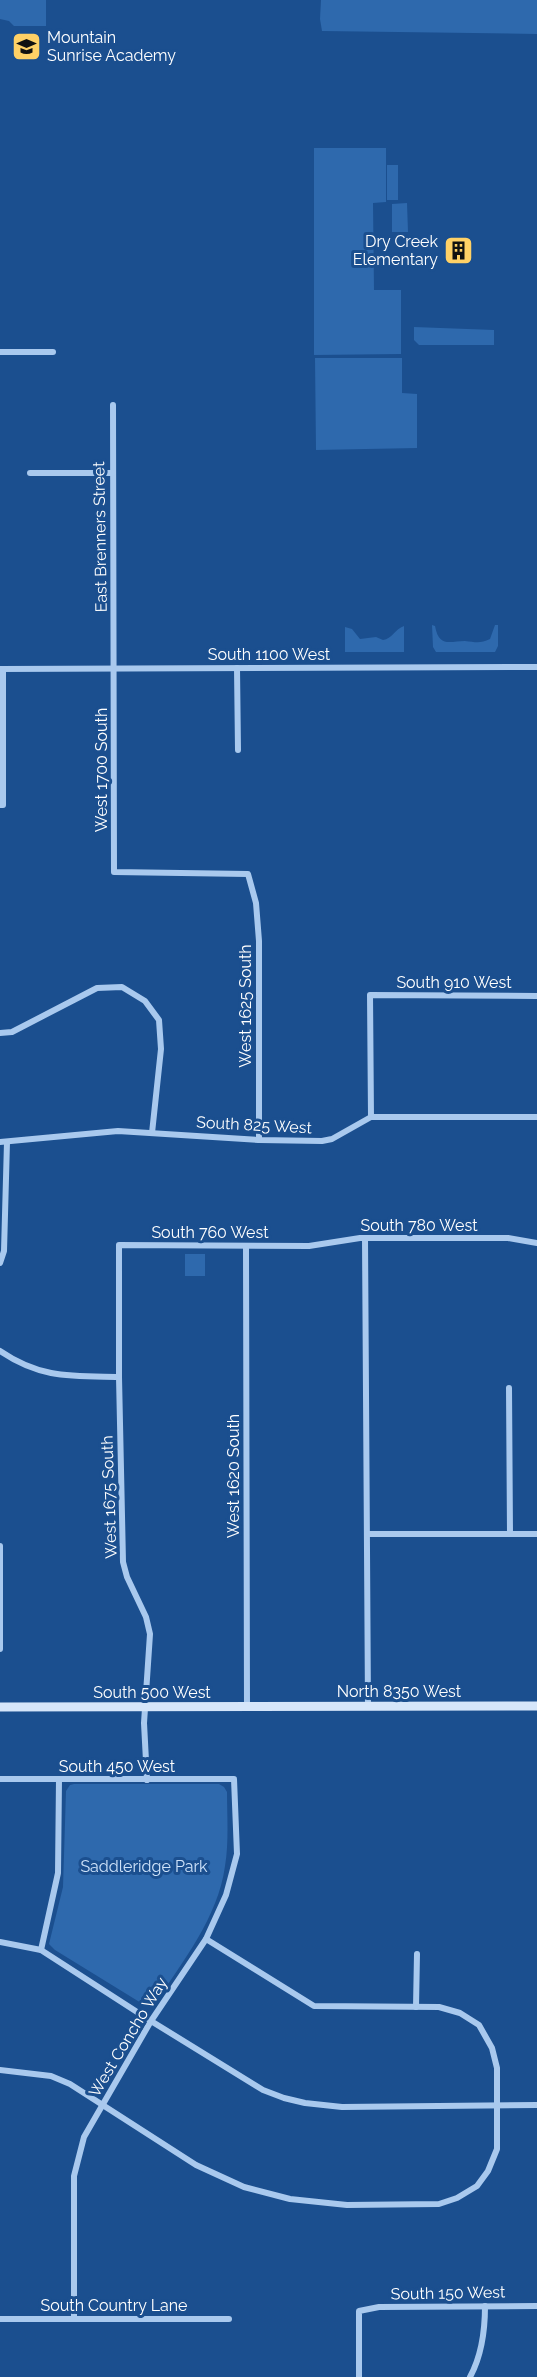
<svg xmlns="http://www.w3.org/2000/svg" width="537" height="2377" viewBox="0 0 537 2377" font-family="Raleway,sans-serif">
<rect width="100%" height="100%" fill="#1b4f8f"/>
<!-- green -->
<g fill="#2e69ad">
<polygon points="0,0 46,0 46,26 14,26 9,21 0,19"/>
<polygon points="321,0 537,0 537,34 322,31 320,19"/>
<polygon points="314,148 386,148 386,202 373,203 374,290 401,290 401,354 314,355"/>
<rect x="387" y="165" width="11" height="35"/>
<polygon points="407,203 408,232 392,232 392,204"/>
<polygon points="414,327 494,330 494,345 419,345 414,340"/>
<polygon points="315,358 402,358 402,393 417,394 417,448 316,450"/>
<path d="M432,625L435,626C439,648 450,641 465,641C475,642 480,644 490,639L495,625H498V646L495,652H436L433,647Z"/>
<path d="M404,626V652H345V627L352,629L360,639L376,637L383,640C392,639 395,629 404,626Z"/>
<rect x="185" y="1254" width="20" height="22"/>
<path d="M74,1784H219L224,1787L227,1792C227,1816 229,1842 225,1866C218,1918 182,1962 155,2004L146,2006L55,1950L49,1944L63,1887L66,1791L70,1785Z"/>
</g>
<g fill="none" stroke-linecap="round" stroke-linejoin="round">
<!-- street -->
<g stroke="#a9c9ee" stroke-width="6">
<polyline points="0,352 53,352"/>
<polyline points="113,405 114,872 248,874 256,903 259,941 259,1140"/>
<polyline points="30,473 113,473"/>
<polyline points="237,668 238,750"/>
<polyline points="0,669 537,667"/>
<polyline points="0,805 3,805 3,669"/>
<polyline points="0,1033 12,1032 97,988 122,987 145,1001 159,1020 161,1049 152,1133"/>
<polyline points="371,1117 370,995 537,996"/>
<polyline points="0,1142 118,1131 259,1140 322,1141 332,1139 371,1117 537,1117"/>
<polyline points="365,1238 368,1706"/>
<polyline points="246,1246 247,1707"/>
<polyline points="0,1263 4,1251 7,1142"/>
<path d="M0,1351C41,1379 72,1376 119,1377"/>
<polyline points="509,1388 510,1534"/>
<polyline points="367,1534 537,1534"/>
<polyline points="0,1546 0,1649"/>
<polyline points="0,1779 234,1779 237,1854 226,1895 206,1939 151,2021 84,2137 74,2176 74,2318"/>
<polyline points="147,1780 144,1723 150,1634 146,1617 127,1577 123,1562 119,1377 119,1245 309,1246 360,1238 508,1238 537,1243"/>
<polyline points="0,1942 41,1950 151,2021 263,2090 284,2098 305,2103 342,2107 537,2105"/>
<polyline points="41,1950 58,1873 59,1779"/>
<polyline points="416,2007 417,1954"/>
<polyline points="0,2070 51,2076 70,2084 196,2165 244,2187 290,2199 347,2205 439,2204 457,2198 477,2186 488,2171 497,2149 497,2068 492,2048 479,2025 460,2013 439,2007 314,2006 206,1939"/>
<polyline points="0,2319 229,2319"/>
<polyline points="359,2377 359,2311 379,2307 537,2306"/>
<path d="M470,2377C482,2355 485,2331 485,2306"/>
</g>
<!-- secondary -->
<polyline stroke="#d6e6fa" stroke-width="9" points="0,1707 537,1706"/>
</g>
<!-- icons -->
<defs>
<symbol id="school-square" viewBox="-11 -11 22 22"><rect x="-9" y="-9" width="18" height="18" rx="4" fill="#ffd166" stroke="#1b4f8f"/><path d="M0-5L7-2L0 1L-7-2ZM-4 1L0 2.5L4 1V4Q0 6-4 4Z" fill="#111"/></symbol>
<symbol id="building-square" viewBox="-11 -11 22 22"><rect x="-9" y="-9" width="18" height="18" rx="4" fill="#ffd166" stroke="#1b4f8f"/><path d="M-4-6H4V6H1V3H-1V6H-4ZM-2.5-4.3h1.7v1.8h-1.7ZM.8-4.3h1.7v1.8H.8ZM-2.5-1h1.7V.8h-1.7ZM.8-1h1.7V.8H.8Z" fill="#111"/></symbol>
</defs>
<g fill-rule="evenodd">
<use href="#school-square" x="10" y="30" width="33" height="33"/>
<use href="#building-square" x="442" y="234" width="33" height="33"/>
</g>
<g text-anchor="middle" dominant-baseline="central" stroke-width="6" stroke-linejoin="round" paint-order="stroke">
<!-- poi labels -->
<g font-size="16" fill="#fff" stroke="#1b4f8f" text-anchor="start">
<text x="47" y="37">Mountain<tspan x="47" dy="18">Sunrise Academy</tspan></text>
<text x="438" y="241" text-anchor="end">Dry Creek<tspan x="438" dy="18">Elementary</tspan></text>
</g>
<!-- street labels -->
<g font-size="16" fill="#fff" stroke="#1b4f8f">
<text transform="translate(100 537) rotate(-91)">East Brenners Street</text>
<text x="269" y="654">South 1100 West</text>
<text transform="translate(101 770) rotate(-90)">West 1700 South</text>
<text x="454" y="982">South 910 West</text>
<text transform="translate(245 1006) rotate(-90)">West 1625 South</text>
<text transform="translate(254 1125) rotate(3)">South 825 West</text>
<text x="419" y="1225">South 780 West</text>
<text x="210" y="1232">South 760 West</text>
<text transform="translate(233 1476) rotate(-90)">West 1620 South</text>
<text transform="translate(109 1497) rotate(-92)">West 1675 South</text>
<text x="399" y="1691">North 8350 West</text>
<text x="152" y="1692">South 500 West</text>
<text x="117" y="1766">South 450 West</text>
<text transform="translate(128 2037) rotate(-59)">West Concho Way</text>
<text transform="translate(448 2293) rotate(-1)">South 150 West</text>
<text x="114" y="2305">South Country Lane</text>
</g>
<!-- park labels -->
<g font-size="16" fill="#cfe3fa" stroke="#1b4f8f">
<text x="144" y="1866">Saddleridge Park</text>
</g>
</g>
</svg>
